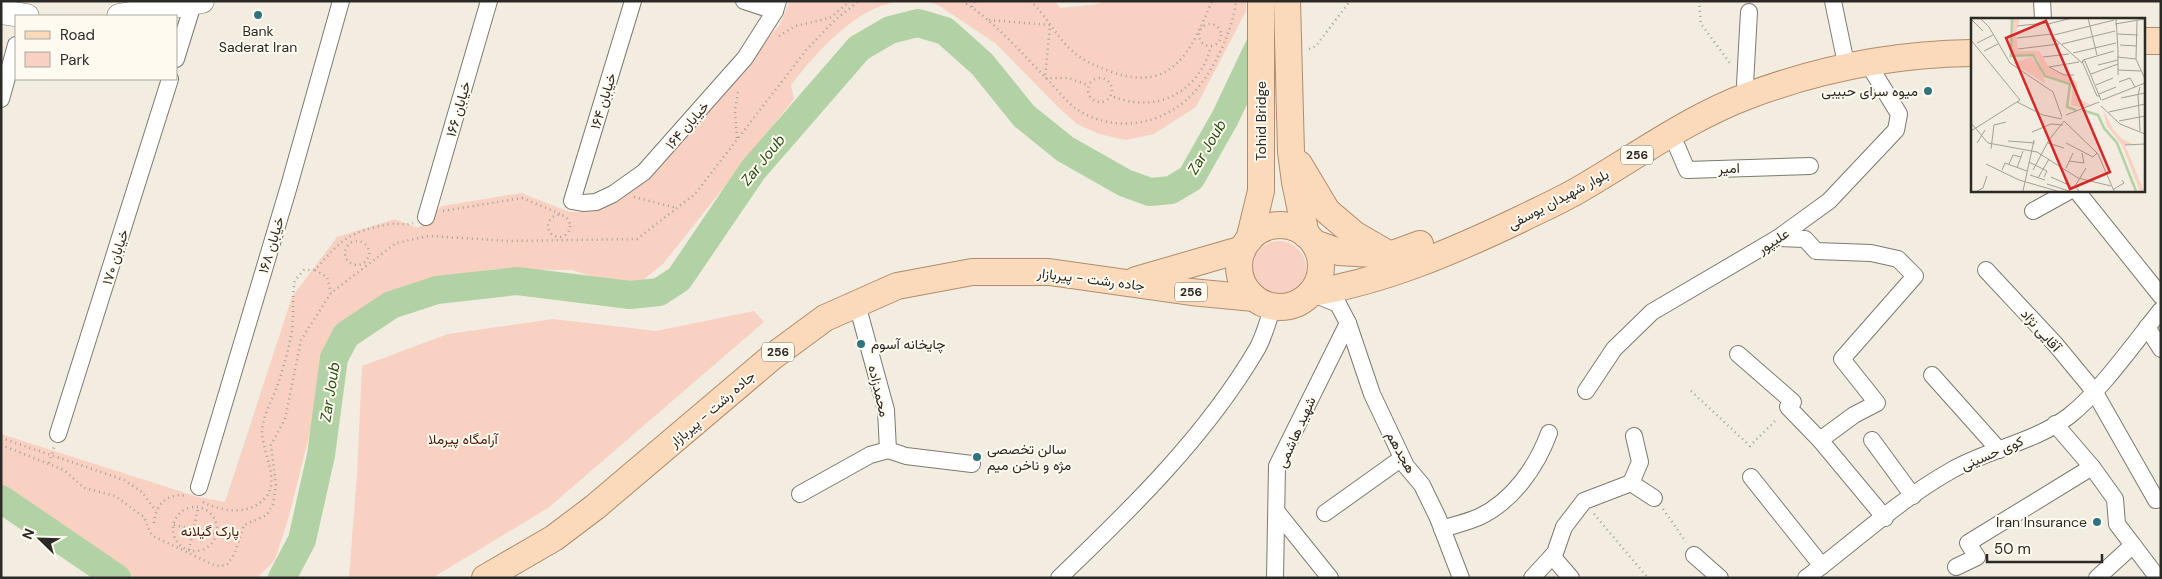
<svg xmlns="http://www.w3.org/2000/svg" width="2162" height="579" viewBox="0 0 2162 579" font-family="'DM Sans',Vazirmatn,sans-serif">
<rect width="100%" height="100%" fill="#f2ede0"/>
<!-- green -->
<g fill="#f8d1c3">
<path d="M790,1H902C857,5 817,52 791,85L794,99L663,264L639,283L607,281L572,270L494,269L418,284L388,296L362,314L331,348L289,516L275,560L257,578H135L85,550L29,502L1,486V434L198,497L225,502L292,297L337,237L395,219L418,228L442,206L521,193L570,212H584L607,203L779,26Z"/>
<polygon points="925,1 1055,1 1060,8 1099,4 1102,1 1246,1 1246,11 1196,107 1154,134 1126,140 1099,134 1077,124 1059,108 995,43 938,5"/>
<circle cx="1279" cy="268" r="27"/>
<polygon points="754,311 764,322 548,508 432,578 349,578 357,474 362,366 448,334 553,319 656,331"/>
</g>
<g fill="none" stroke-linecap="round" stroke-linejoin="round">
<!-- river -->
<g stroke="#b2d2a5" stroke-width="28">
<polyline points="1,499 117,578"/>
<polyline points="282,578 302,540 321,455 334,358 346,335 391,305 437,290 517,281 630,295 659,292 679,279 753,170 859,48 890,30 918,23 945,31 982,64 1024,116 1065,149 1125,183 1150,192 1171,190 1191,178 1225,118 1264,36"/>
</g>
<defs>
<g id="street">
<polyline points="633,1 572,201 583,203 596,202 613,194 644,172 745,58 775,11 778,1"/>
<polyline points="744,1 775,11"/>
<polyline points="1833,1 1844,54"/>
<polyline points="2042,1 2043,19"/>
<polyline points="176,59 193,4"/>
<polyline points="1745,84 1749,12"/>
<polyline points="1,99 16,45"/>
<polyline points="1672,135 1687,170 1810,166"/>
<polyline points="2076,190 2161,296"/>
<polyline points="2033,211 2071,190"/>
<polyline points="426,217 489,1"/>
<polyline points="1778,238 1805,239 1816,251 1871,253 1898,259 1915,276 1842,359 1877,403 1854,415 1820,440"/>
<polyline points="1986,270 2056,345 2094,391 2156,500 2161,499"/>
<polyline points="1314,294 1338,304 1348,323 1372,394 1406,466 1422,485 1438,518 1461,578"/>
<polyline points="857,304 886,410 888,450"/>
<polyline points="2147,327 2161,349"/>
<polyline points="1738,354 1793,402 1788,407 1820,440 1885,518"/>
<polyline points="1932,375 1999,450"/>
<polyline points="1586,391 1614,349 1652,312 1778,238 1829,201 1896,130 1899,114 1867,62"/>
<polyline points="2055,424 2092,467 2115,499 2117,524 2158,578"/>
<polyline points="58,434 170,79"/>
<polyline points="1872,440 1913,496"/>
<polyline points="1751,477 1822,566"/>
<polyline points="1631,483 1654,498"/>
<polyline points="199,487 289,186 341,1"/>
<polyline points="800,494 870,455 888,450 906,456 972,464"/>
<polyline points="1277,512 1330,578"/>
<polyline points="1325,513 1402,458"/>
<path d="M1442,529C1454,525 1468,522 1479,517C1513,501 1537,466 1549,433"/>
<polyline points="1694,555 1720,578"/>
<polyline points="1552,556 1571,578"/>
<polyline points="1956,567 1977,557 1968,543 2092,467"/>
<path d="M1059,578C1131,509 1206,436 1257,349C1264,337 1268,320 1273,307"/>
<polyline points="1275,578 1277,466 1348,323"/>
<polyline points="1532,578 1555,553 1564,527 1584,501 1631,483 1640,462 1634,436"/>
<path d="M1806,578C1854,542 1900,499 1952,470C1989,449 2035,442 2069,416C2100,392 2135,342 2161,310"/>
<polyline points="2097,578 2133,545"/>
</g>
<g id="secondary">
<polyline points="1,12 27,16"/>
<polyline points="119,16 202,1"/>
</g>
<g id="primary">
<polyline points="1287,1 1291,152 1295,182 1306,235"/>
<polyline points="2143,41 2161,41"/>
<polyline points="1299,164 1327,211 1354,234 1385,252"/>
<circle cx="1280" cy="266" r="41"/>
<polyline points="1249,240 1261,191 1261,1"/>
<polyline points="1314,243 1339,252 1390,255 1420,244"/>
<polyline points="1136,280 1243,249"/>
<path d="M1311,293C1385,281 1454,251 1521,219C1541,209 1562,200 1582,188C1637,156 1690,117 1750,95C1822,68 1896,54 1972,53"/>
<polyline points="485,578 554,538 595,507 772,357 825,318 897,286 972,272 1049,272 1191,292 1254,298"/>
</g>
</defs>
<!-- street casing -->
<use href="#street" stroke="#7e7a6f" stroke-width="18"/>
<!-- secondary casing -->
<use href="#secondary" stroke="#7e7a6f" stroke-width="25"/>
<!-- primary casing -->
<use href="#primary" stroke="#b18c6a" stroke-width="28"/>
<!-- path -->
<g stroke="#a4a097" stroke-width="2.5" stroke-dasharray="1 4" stroke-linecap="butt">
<path d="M962,1C996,22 1021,53 1049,81C1057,90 1066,101 1075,108C1109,132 1155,127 1185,101C1209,82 1233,32 1236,1"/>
<polyline points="978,1 986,1"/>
<path d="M1030,1C1046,15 1055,34 1069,48C1082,61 1096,66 1112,72C1174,94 1192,48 1212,1"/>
<polyline points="1699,1 1701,24 1730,63"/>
<polyline points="972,7 975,1"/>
<polyline points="989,20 1050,25 1045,78 1068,78 1088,85"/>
<circle cx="1210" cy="35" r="11"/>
<polyline points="779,36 795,26 830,18 850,1"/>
<polyline points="1309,49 1316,46 1350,1"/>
<circle cx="1100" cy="90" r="12"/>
<path d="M1114,97C1158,114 1200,91 1211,46"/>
<polyline points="737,138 735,110 738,92"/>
<polyline points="634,197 677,208"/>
<polyline points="443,211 522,198 563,215"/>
<circle cx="559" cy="226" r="11"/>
<circle cx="357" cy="253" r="12"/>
<polyline points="315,270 327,277 331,293"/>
<polyline points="1691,391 1750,446 1777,419"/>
<polyline points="1,438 124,480 142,492 156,511"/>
<polyline points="1,445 64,470 84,488 115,496 144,517 150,532 153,536 216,566 227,565 235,553 244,525 267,515 273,504 276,485 271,445 285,419 301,340 331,293 396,243 429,236 509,241 637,239 695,194 807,49 835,20 859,1"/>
<polyline points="49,463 54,447"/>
<path d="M203,502C222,512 250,516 266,497C280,480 262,451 262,431C263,414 273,399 278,384C283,369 288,352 291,336C295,318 291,298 295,280L304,270H315C342,239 348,232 390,224C398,223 405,226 413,223"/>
<circle cx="195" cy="529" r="22"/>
<polyline points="1663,509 1686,542"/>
<polyline points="1594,514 1648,578"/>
<path d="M154,523C155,505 168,492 186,496"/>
<polyline points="174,525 216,534"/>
<polyline points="189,550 198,508"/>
</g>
<!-- street -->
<use href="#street" stroke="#fff" stroke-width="16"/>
<!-- secondary -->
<use href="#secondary" stroke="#fff" stroke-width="24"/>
<!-- primary -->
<use href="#primary" stroke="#fbdabc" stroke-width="26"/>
</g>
<!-- markers -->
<g fill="#2e7580" stroke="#fefaf0" stroke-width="2">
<circle cx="258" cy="15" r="5"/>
<circle cx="1928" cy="91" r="5"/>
<circle cx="861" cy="344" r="5"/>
<circle cx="977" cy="457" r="5"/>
<circle cx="2097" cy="522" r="5"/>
</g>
<g text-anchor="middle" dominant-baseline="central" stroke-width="4" stroke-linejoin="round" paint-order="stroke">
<!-- shield labels -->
<g fill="#fefaf0" stroke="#6b6863" stroke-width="1">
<rect x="1621" y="145.5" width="32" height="19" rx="4"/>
<rect x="1175" y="282.5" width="32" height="19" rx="4"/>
<rect x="762" y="342.5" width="32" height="19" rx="4"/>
</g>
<g font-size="12" font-weight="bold" fill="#2c2a26">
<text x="1637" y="155">256</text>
<text x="1191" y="292">256</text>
<text x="778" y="352">256</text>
</g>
<!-- poi labels -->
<g font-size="14" fill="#2c2a26" stroke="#fefaf0" text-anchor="end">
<text x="258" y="31" text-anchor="middle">Bank<tspan x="258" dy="16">Saderat Iran</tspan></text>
<text x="1918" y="91">میوه سرای حبیبی</text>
<text x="871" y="344" text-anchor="start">چایخانه آسوم</text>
<text x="987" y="449" text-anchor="start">سالن تخصصی<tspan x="987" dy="16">مژه و ناخن میم</tspan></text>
<text x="2087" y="522">Iran Insurance</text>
</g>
<!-- street labels -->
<g font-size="14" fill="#2c2a26" stroke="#fefaf0">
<text transform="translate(603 101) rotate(-73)">۱۶۴ خیابان</text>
<text transform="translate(458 109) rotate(-74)">خیابان ۱۶۶</text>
<text transform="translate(1261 121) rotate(-90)">Tohid Bridge</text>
<text transform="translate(687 125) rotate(-49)">خیابان ۱۶۴</text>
<text transform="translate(1729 168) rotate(-2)">امیر</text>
<text transform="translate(1558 199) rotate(-28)">بلوار شهیدان یوسفی</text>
<text transform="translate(1773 241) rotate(-33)">علیپور</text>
<text transform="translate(271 245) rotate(-73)">خیابان ۱۶۸</text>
<text transform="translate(115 257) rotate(-72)">خیابان ۱۷۰</text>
<text transform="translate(1091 279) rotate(7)">جاده رشت - پیربازار</text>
<text transform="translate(2041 330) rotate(48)">آقایی نژاد</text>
<text transform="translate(879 391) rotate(77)">محمدزاده</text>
<text transform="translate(712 409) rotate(-41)">جاده رشت - پیربازار</text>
<text transform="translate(1296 432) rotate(-66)">شهید هاشمی</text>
<text transform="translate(1401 452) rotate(61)">هجدهم</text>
<text transform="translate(1992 453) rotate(-23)">کوی حسینی</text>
</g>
<!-- park labels -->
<g font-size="14" fill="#4a1906" stroke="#fefaf0">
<text x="463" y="439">آرامگاه پیرملا</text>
<text x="210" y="531">پارک گیلانه</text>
</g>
<!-- water labels -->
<g font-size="15" font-style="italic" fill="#264e10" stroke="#fefaf0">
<text transform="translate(1207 147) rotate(-59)">Zar Joub</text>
<text transform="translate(763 160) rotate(-51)">Zar Joub</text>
<text transform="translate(330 392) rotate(-81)">Zar Joub</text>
</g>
</g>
<!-- overview -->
<g transform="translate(1971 18)">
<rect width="174" height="174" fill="#f2ede0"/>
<path d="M42,0L49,1L45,15L47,33H68L79,51L100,58L106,65L107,80L119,87L111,90L100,87L102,66L74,56L65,38L41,37ZM60,39L69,51L75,66L42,45ZM132,92L142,111L151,121L162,126L154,127L173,173H169L151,127L136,108Z" fill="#f8d1c3"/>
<path fill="none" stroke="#b2d2a5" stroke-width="2.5" d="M41,0L40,38L62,37L74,58L99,66L96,89L105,92M111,92L127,97L133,110L146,125L165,173"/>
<path fill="none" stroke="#a39f96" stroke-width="1" d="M9,0L18,9L39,45L82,74L91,99M74,0L83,20L111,45M117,0L126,37M145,0L147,33M0,1L12,13M166,3L165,41L174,61M77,6L101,0M144,6L174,1M46,8L75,5M146,16L167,17M83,17L143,2M46,20L81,16M0,22L49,82L0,113M6,25L22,17M91,26L144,13M149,27L166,28M47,31L88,26M13,33L27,26M147,33V57M102,35L145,25M72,39L98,36M146,39L165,41M112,42L143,33M127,47L147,42M78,49L108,44M78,49L93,57H103M147,52L170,53M120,56L147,46M148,64L159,60L164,69M125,67L142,60M169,69L167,77L169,113M128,76L145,69M129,78H126L111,43H114L130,82M150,80L174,75M131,82L174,65M46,84L72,97L91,101M130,88L149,106L174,116M138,94L174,86M95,97L128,84M93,103L127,136L143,173M148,103L174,98M0,105L17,125L66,134L107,160L140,168M61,114L80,106L92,107M37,123L64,125M6,125L14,112M77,125L93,130M95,125L122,139L126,135M154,127L174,126M20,131L23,107L35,104M98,143L113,145L111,135M58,144L76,153L73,159M15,146L48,162L86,173M38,146L42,137L50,139M46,150L52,133M95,150L102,135M31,152L34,145L56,153M62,152L78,122L93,103M59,157L74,162M80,159L100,168M67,160L78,141M76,166L98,173M143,171L153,165L151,162M6,173L12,170L16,158M52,173L63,122M108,173L104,168L115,150"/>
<path fill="#d62828" fill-opacity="0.15" stroke="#d62828" stroke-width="2.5" d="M75,3L139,154L99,171L35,20Z"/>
<rect width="174" height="174" fill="none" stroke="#2c2a26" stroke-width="2.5"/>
</g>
<!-- border -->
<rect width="2162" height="579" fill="none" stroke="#2c2a26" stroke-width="5"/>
<!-- legend -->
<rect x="15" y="15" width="162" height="65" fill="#fefaf0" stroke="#aaa79f"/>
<rect x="25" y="31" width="25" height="8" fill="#fbdabc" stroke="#aaa79f"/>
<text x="60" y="40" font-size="15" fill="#2c2a26">Road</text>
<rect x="25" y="52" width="25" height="15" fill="#f8d1c3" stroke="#aaa79f"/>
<text x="60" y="65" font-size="15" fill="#2c2a26">Park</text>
<!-- north arrow -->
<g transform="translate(40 539) rotate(293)" stroke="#fefaf0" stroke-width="4" paint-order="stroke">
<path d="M0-4L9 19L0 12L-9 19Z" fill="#2c2a26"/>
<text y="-8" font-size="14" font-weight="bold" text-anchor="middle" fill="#2c2a26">N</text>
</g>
<!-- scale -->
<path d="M1987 554v8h115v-8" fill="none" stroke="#2c2a26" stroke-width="2.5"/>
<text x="1994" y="554" font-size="15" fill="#2c2a26" stroke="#fefaf0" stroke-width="4" paint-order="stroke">50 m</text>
</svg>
